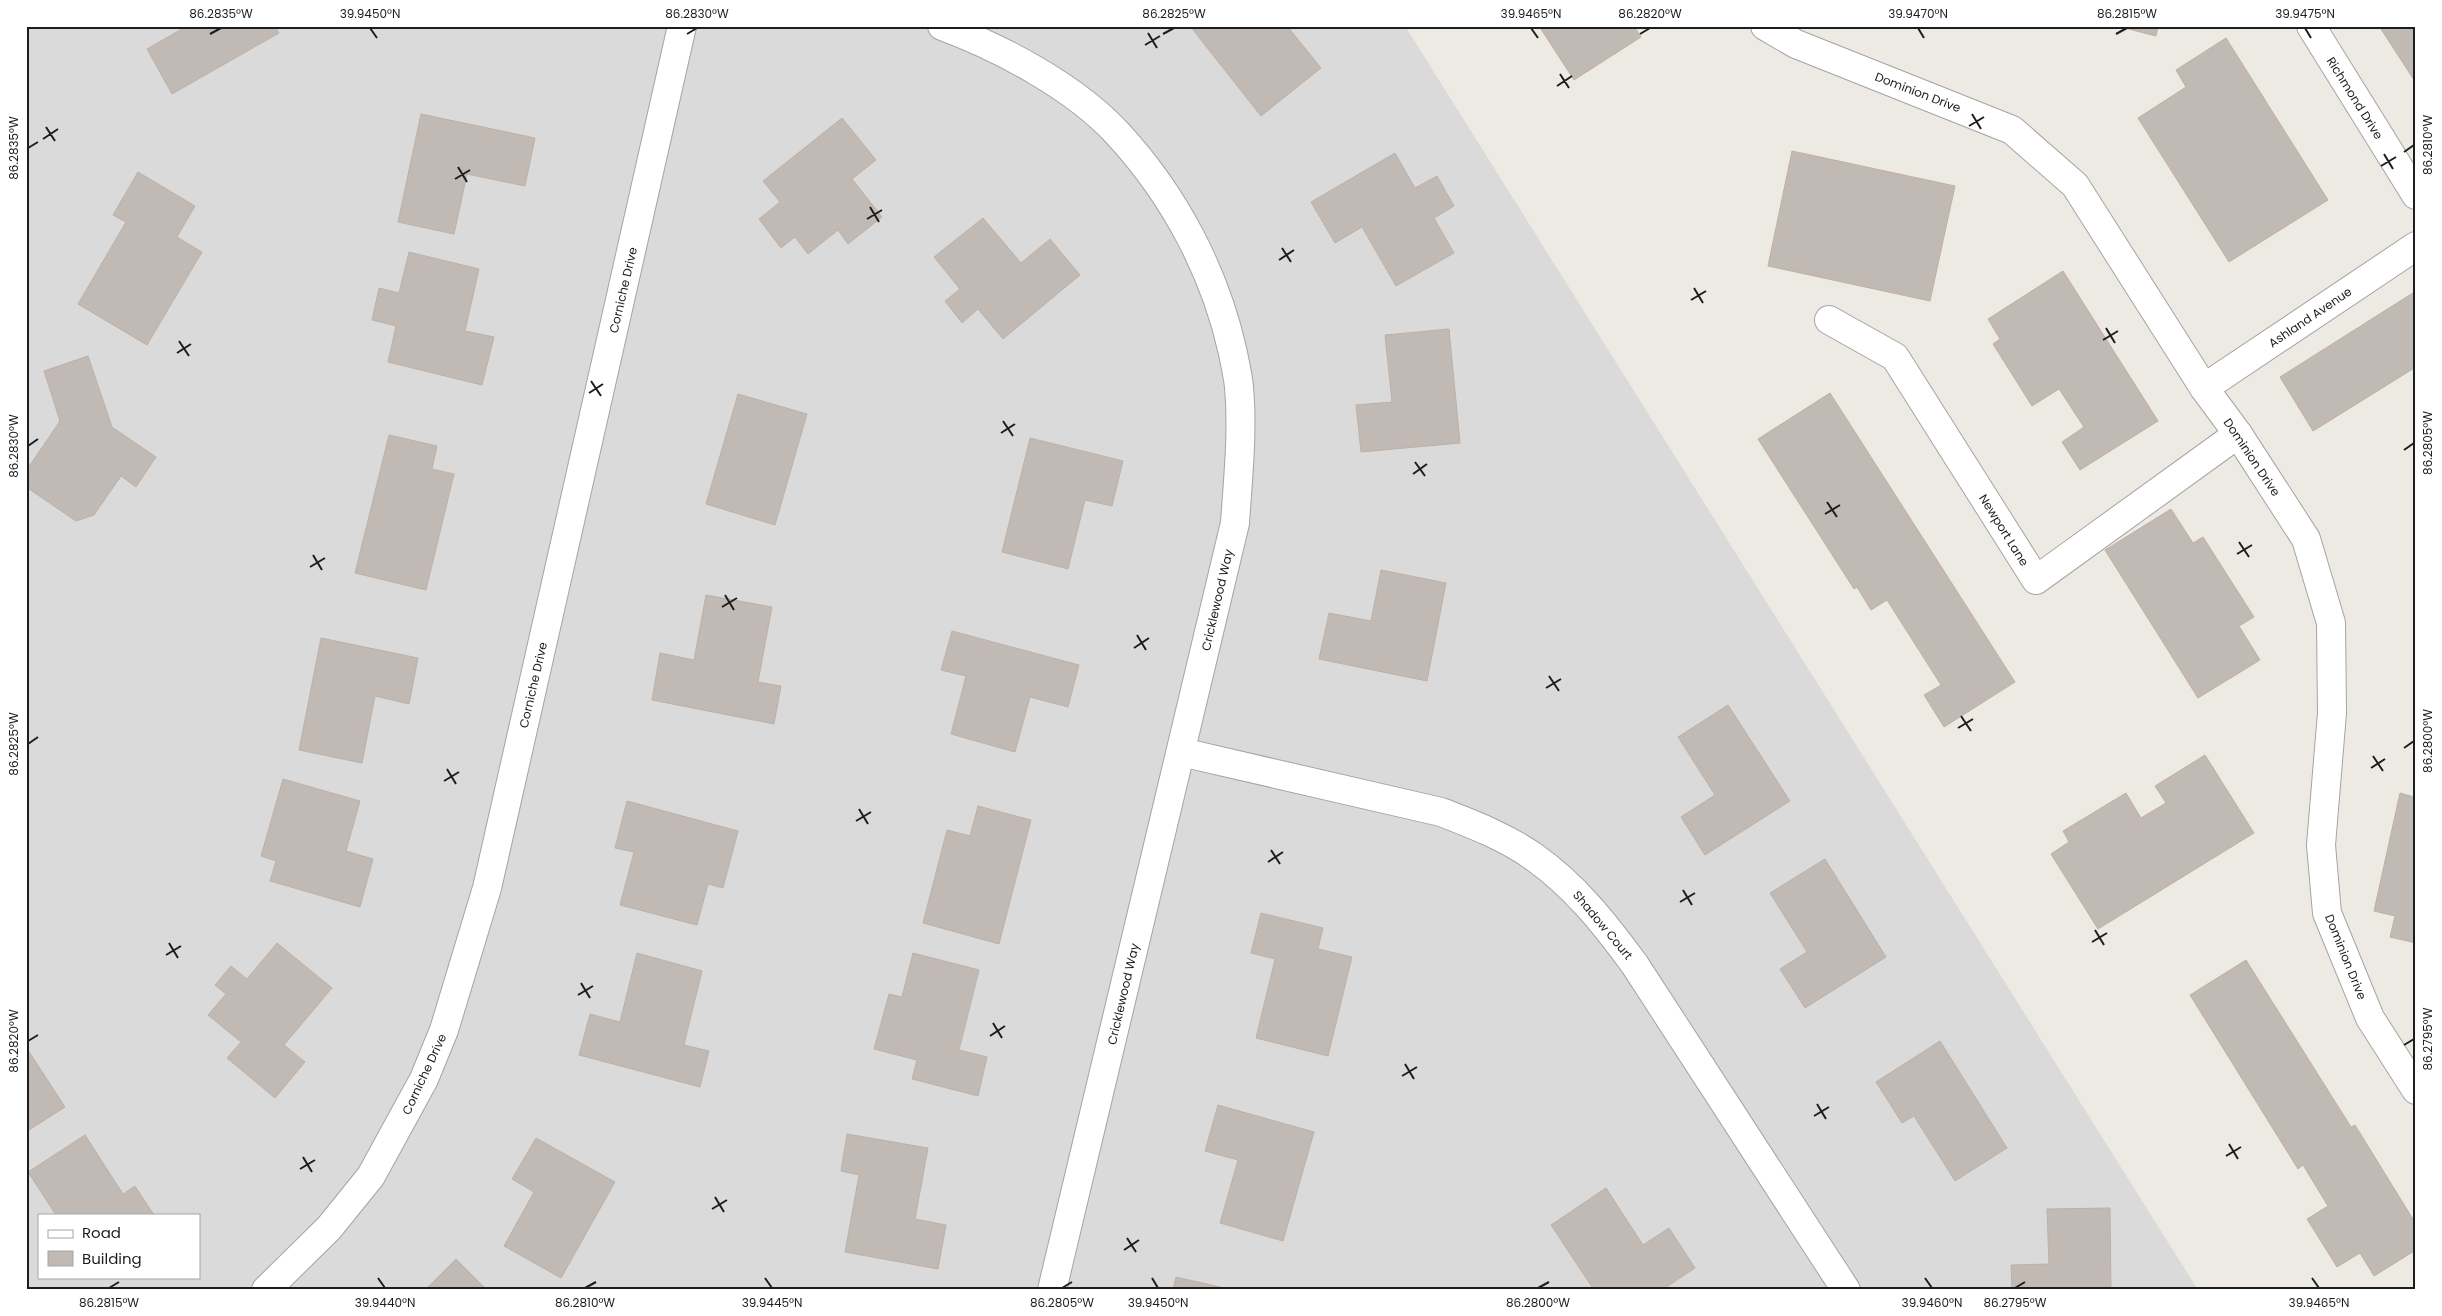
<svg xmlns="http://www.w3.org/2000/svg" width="2442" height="1316" viewBox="0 0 2442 1316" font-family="Poppins,sans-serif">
<rect width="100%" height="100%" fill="#edeae3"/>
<!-- residential -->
<path fill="#dbdada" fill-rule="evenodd" d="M26,26H1405L2198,1290H26ZM39,1215H199V1277H39Z"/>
<!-- building -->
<g fill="#c1b9b3" stroke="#beb0a6">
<polygon points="187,26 275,26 279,33 172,94 147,49"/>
<polygon points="1190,26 1287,26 1321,68 1261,116"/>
<polygon points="1539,26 1634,26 1641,37 1574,80"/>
<polygon points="2117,26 2158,26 2156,36"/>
<polygon points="2379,26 2416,26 2416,83"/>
<polygon points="2226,38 2328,200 2229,262 2138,118 2186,87 2176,70"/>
<polygon points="421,114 535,138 525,186 467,174 454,234 398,222"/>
<polygon points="842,118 876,160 852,179 882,217 848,244 838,230 808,254 795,237 781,248 759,219 780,202 763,181"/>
<polygon points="1792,151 1955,186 1930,301 1768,266"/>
<polygon points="1395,153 1415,188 1437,176 1454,206 1434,218 1454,253 1396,286 1362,227 1335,243 1311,202"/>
<polygon points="138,172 195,206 177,237 202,252 147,345 78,304 126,222 113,215"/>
<polygon points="983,218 1021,263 1050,239 1080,275 1003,339 978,309 962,323 945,301 960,289 934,257"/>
<polygon points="409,252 479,269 465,331 494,337 482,385 388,362 396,326 372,320 379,288 399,293"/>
<polygon points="2063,271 2158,421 2080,470 2062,442 2084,427 2059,389 2032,406 1993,344 2000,339 1988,319"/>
<polygon points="2416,291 2416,367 2313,431 2280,377"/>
<polygon points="1449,329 1460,443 1361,452 1356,405 1392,402 1385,335"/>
<polygon points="88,356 112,427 156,457 136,487 121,476 94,515 76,521 26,487 26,471 60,421 44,371"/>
<polygon points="1830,393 2015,682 1944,727 1924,695 1941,685 1887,600 1871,610 1857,587 1854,589 1758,439"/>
<polygon points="738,394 807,414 775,525 706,504"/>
<polygon points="389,435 437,446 432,469 454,474 426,590 355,573"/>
<polygon points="1030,438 1123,461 1112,506 1085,500 1068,569 1002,552"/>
<polygon points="2171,509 2193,543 2203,537 2254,617 2239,626 2260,660 2198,698 2105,550"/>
<polygon points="1381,570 1446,583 1427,681 1319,659 1329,613 1371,621"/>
<polygon points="706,595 772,607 758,682 781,686 774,724 652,700 660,653 694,660"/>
<polygon points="952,631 1079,665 1068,707 1030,697 1015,752 951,734 966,676 941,670"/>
<polygon points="321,638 418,658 409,704 375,696 362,763 299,750"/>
<polygon points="1728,705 1790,801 1705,855 1681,817 1715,795 1678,737"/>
<polygon points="2205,755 2254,833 2098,929 2051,854 2069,842 2063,831 2126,793 2141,818 2166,803 2155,786"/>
<polygon points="283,779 360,801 346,851 373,859 360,907 270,881 276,861 261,856"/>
<polygon points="2416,789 2416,943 2390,937 2395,916 2374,911 2400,793 2414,797"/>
<polygon points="627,801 738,831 723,888 708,884 697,925 620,905 634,852 615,848"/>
<polygon points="978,806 1031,820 999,944 923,923 947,830 970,836"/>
<polygon points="1825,859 1886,957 1805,1008 1780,969 1807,952 1770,893"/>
<polygon points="1261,913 1323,928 1318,949 1352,957 1328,1056 1256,1038 1275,959 1251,953"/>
<polygon points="277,943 332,988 284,1045 305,1062 275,1098 227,1058 241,1042 208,1015 226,994 215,985 231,966 247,979"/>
<polygon points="637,953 702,971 684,1045 709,1051 700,1087 579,1055 590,1014 620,1022"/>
<polygon points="913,953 979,970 959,1050 987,1057 978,1096 912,1079 917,1060 874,1049 889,994 902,997"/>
<polygon points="2246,960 2351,1127 2355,1125 2416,1224 2416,1250 2374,1276 2360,1253 2337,1267 2307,1219 2328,1206 2303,1165 2298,1169 2190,995"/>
<polygon points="1940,1041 2007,1148 1955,1181 1914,1116 1902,1123 1876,1082"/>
<polygon points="26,1047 65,1107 26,1132"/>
<polygon points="1218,1105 1314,1132 1283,1241 1220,1223 1238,1160 1205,1151"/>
<polygon points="847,1134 928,1148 915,1219 946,1225 938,1269 845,1252 859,1175 841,1171"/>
<polygon points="85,1135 123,1194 135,1186 154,1215 56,1215 28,1172"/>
<polygon points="536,1138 615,1182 561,1278 504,1246 534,1192 512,1179"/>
<polygon points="1606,1188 1643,1245 1669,1228 1695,1268 1662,1290 1594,1290 1551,1225"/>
<polygon points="2110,1208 2111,1290 2012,1290 2011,1265 2049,1264 2047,1209"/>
<polygon points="456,1259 487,1290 425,1290"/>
<polygon points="1176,1277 1233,1290 1173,1290"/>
</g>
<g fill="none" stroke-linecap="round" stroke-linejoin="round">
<defs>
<g id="minor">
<path d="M942,26C1001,48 1075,87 1118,134C1175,196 1215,272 1233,353C1235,364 1238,376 1239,387C1243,432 1238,478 1235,523L1052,1290"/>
<polyline points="1765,26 1796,44 2012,130 2075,185 2204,388 2238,434 2306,539 2331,623 2332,713 2321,845 2327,913 2370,1018 2416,1090"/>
<polyline points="2311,26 2416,195"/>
<polyline points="1829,320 1895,357 2036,580 2238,434"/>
<polyline points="2204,388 2416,246"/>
<path d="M1181,752L1441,812C1472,824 1506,837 1534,857C1575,886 1605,924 1635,965L1846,1290"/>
<polyline points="266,1290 329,1228 371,1176 424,1079 444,1030 487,888 682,26"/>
</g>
</defs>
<!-- minor casing -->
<use href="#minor" stroke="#a4a4a4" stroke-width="30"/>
<!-- minor -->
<use href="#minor" stroke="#fff" stroke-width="28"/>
</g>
<!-- ticks -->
<path fill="none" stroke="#1d1d1d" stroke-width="2" d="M370,28L377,38M1531,28L1538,38M1918,28L1924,38M2305,28L2311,38M1148,33L1157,48M210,34L221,28M687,34L697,28M1163,34L1174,28M1640,34L1650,28M2116,34L2127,28M1145,45L1160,36M1560,74L1569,88M1557,86L1572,76M1972,114L1981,129M1969,126L1984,117M46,127L55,141M43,139L58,129M28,148L38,142M2404,152L2414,145M2384,154L2393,169M2381,166L2396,157M458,167L467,182M455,179L470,170M870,207L879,222M867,219L882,210M1282,248L1291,262M1279,260L1294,250M1694,288L1703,303M1691,300L1706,291M2106,328L2115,343M2103,340L2118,331M179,341L189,356M177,353L191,344M591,381L601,396M589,393L603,384M1003,421L1013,436M1001,433L1015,424M28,446L38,439M2404,450L2414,443M1415,462L1425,476M1413,474L1427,464M1827,502L1837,517M1825,514L1840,505M2239,542L2249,557M2237,554L2252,545M313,555L322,570M310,567L325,558M725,595L734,610M722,607L737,598M1137,635L1146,650M1134,648L1149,638M1549,676L1559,691M1546,688L1561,679M1961,716L1971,731M1958,728L1973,719M28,744L38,737M2404,748L2414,741M2373,756L2383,771M2371,768L2385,759M447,769L456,784M444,781L459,772M859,809L868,824M856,821L871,812M1271,850L1280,864M1268,862L1283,852M1683,890L1692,905M1680,902L1695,893M2095,930L2104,945M2092,942L2107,933M169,943L178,958M166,955L181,946M581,983L590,998M578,995L593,986M993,1023L1002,1038M990,1036L1005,1026M28,1041L38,1035M2404,1045L2414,1039M1405,1064L1414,1079M1402,1076L1417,1067M1817,1104L1826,1119M1814,1116L1829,1107M2229,1144L2238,1159M2226,1156L2241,1147M303,1157L312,1172M300,1169L315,1160M715,1197L724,1212M712,1209L727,1200M1127,1238L1136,1252M1124,1250L1139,1240M378,1278L385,1288M765,1278L772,1288M1152,1278L1158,1288M1925,1278L1932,1288M2312,1278L2319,1288M109,1288L119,1282M585,1288L596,1282M1062,1288L1072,1282M1538,1288L1549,1282M2015,1288L2025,1282"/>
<g text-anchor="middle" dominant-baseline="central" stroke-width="5" stroke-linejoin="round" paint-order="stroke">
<!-- street labels -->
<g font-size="12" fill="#1d1d1d" stroke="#fff">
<text transform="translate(1918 92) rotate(21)">Dominion Drive</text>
<text transform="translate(2355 98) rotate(58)">Richmond Drive</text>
<text transform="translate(623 290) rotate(-77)">Corniche Drive</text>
<text transform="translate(2310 317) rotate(-34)">Ashland Avenue</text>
<text transform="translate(2252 457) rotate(56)">Dominion Drive</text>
<text transform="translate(2004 530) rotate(58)">Newport Lane</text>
<text transform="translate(1217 600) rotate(-77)">Cricklewood Way</text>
<text transform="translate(533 685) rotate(-77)">Corniche Drive</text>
<text transform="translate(1603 925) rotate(50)">Shadow Court</text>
<text transform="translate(2346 957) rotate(68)">Dominion Drive</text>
<text transform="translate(1123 994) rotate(-77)">Cricklewood Way</text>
<text transform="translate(424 1074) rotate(-65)">Corniche Drive</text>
</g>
</g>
<!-- border -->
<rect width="2442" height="1316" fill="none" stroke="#ffffff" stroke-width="55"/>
<!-- legend -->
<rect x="38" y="1214" width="162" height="65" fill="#ffffff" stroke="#a5a5a5"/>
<rect x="48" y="1230" width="25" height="8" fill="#ffffff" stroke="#a5a5a5"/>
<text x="82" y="1238" font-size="15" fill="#1d1d1d">Road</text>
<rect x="48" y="1251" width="25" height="15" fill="#c1b9b3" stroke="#a5a5a5"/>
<text x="82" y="1264" font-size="15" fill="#1d1d1d">Building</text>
<rect x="28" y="28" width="2386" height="1260" fill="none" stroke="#1d1d1d" stroke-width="2"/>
<g font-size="12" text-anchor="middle" fill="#1d1d1d">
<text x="221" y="18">86.2835°W</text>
<text x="370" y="18">39.9450°N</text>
<text x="697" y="18">86.2830°W</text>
<text x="1174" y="18">86.2825°W</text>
<text x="1531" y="18">39.9465°N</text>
<text x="1650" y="18">86.2820°W</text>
<text x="1918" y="18">39.9470°N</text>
<text x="2127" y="18">86.2815°W</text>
<text x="2305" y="18">39.9475°N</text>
<text transform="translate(2428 145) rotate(-90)" y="4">86.2810°W</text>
<text transform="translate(14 148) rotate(-90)" y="4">86.2835°W</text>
<text transform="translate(2428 443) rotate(-90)" y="4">86.2805°W</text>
<text transform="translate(14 446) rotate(-90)" y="4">86.2830°W</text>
<text transform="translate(2428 741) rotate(-90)" y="4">86.2800°W</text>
<text transform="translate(14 744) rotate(-90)" y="4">86.2825°W</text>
<text transform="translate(2428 1039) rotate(-90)" y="4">86.2795°W</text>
<text transform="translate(14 1041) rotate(-90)" y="4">86.2820°W</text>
<text x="109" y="1307">86.2815°W</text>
<text x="385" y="1307">39.9440°N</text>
<text x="585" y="1307">86.2810°W</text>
<text x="772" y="1307">39.9445°N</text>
<text x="1062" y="1307">86.2805°W</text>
<text x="1158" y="1307">39.9450°N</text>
<text x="1538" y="1307">86.2800°W</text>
<text x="1932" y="1307">39.9460°N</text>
<text x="2015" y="1307">86.2795°W</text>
<text x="2319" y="1307">39.9465°N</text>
</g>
</svg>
